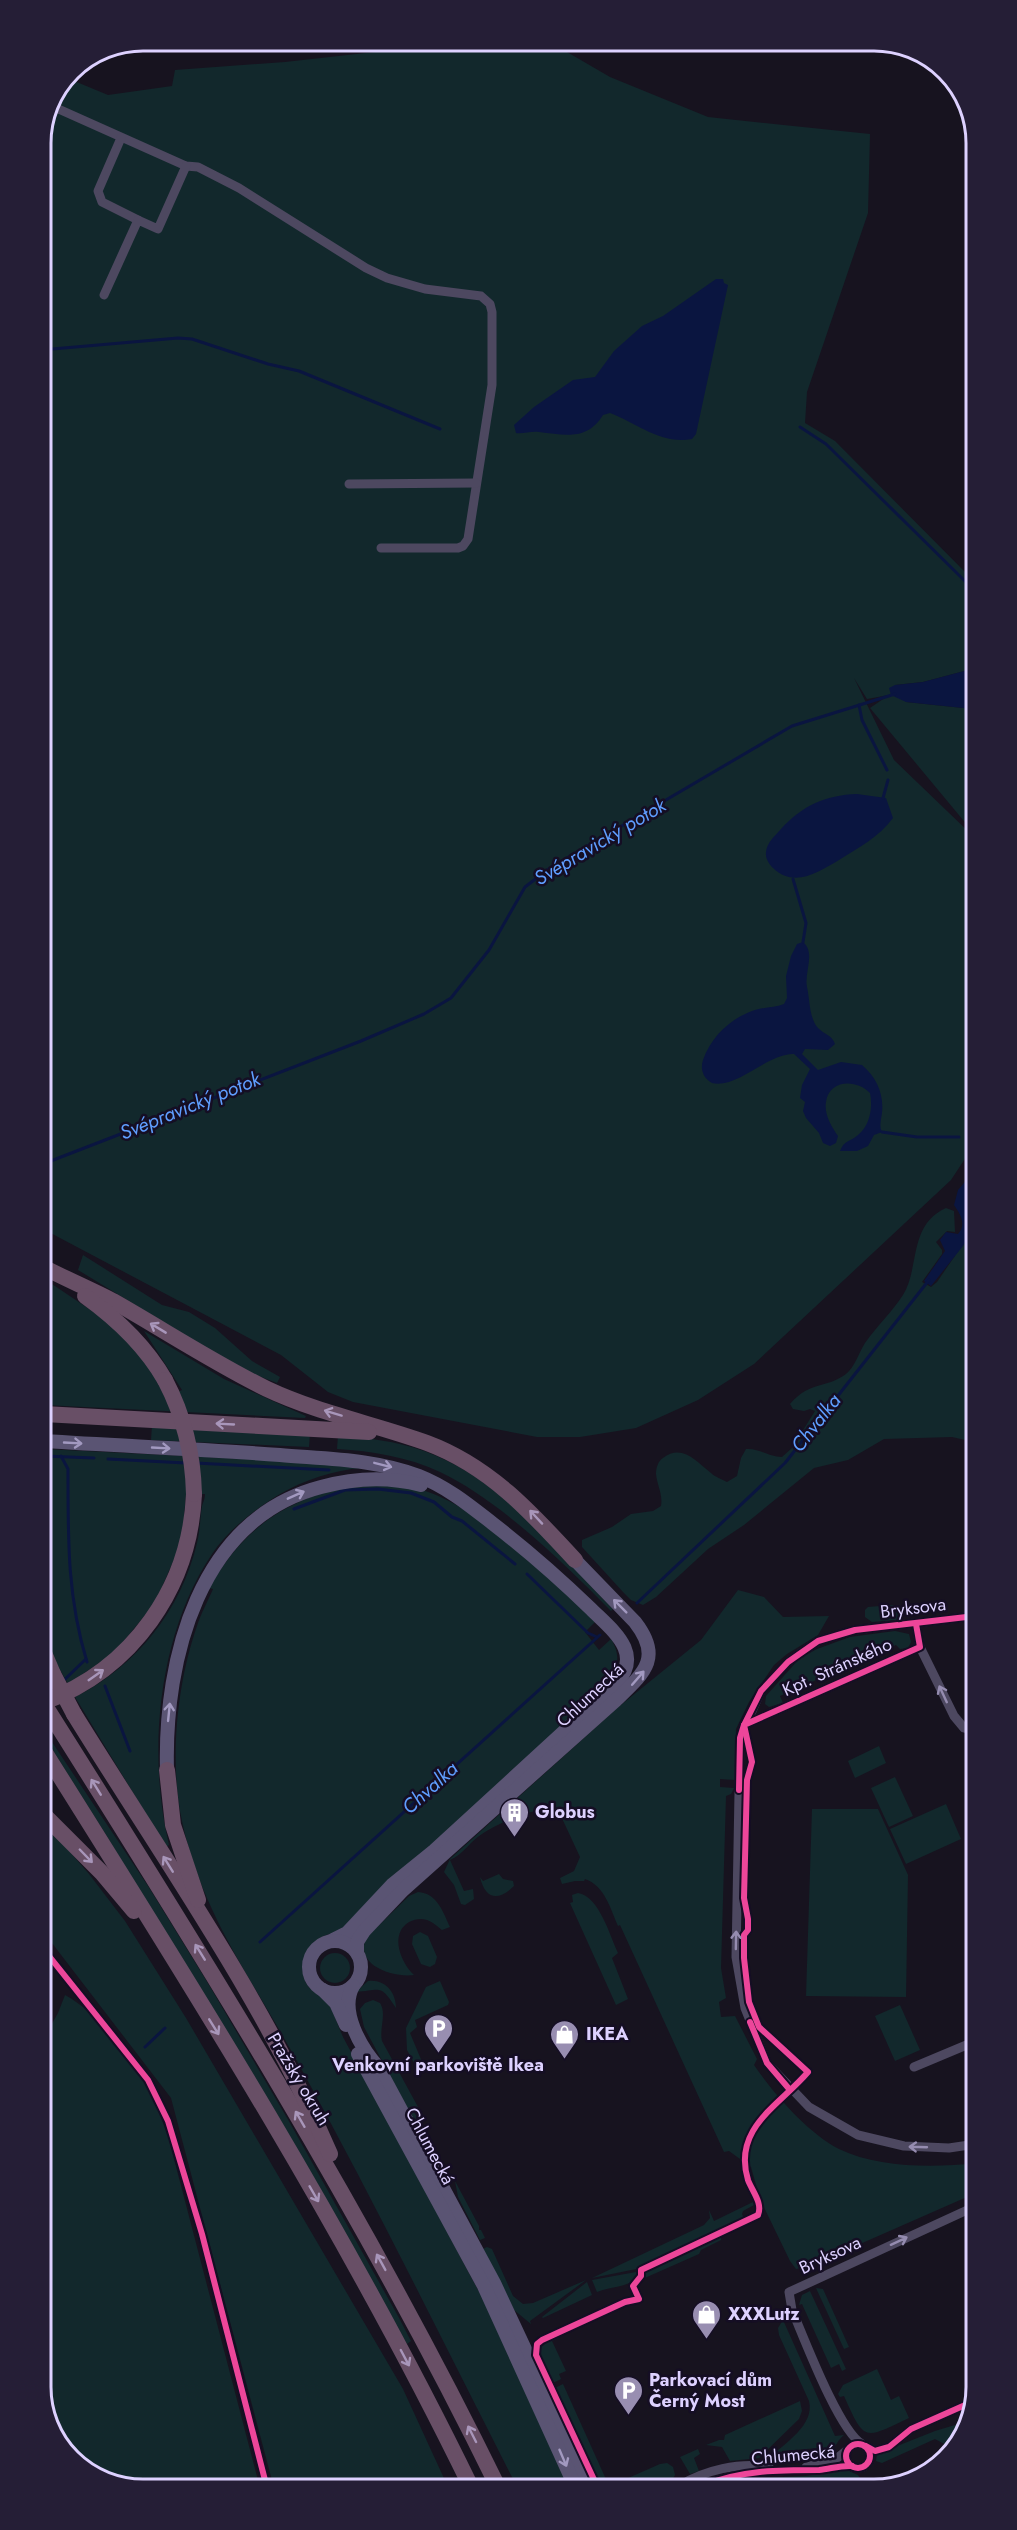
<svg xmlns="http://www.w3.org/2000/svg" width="1017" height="2530" viewBox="0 0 1017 2530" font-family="Jost,sans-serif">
<rect width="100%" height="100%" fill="#17131f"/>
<!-- green -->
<g fill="#12282c">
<polygon points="558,44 567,52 610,77 708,117 870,134 868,213 807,392 805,423 835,441 972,579 972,669 923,682 895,685 906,702 973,709 973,832 870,708 889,695 867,699 854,678 894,760 973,836 974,1145 951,1180 754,1364 698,1400 636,1428 580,1437 537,1437 353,1402 328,1392 281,1355 43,1229 41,136 67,78 108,95 172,86 175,70 285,62 437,45"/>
<path d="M946,1208L954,1211L955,1232L947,1231L936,1242L942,1250V1254L922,1282L931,1287L937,1282L974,1228V1442L952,1437L884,1439L848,1460L814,1468L744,1525L708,1549L656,1597L643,1605L631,1600L623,1592L582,1547V1540L612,1527L631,1514L653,1511L661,1506C663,1494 657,1485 656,1474C656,1468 658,1461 663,1458C682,1443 697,1462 711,1473C715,1477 722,1479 727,1482L737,1476L741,1458L746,1449C760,1448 768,1457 782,1457L792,1448L815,1411L810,1409L804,1411L793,1409L790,1404C811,1380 826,1389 846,1374C855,1367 859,1352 865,1343C877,1326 892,1312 903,1295C920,1268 908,1225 946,1208Z"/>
<polygon points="83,1255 162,1305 189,1312 215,1328 252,1361 280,1377 277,1383 251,1373 227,1361 78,1270"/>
<polygon points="43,1278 110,1323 146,1362 167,1397 182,1390 144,1331 224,1379 306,1416 305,1418 44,1405"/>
<polygon points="152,1425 310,1433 309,1447 151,1440"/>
<path d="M338,1435C367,1438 396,1441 424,1451C503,1479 555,1551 613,1609L611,1611C566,1565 498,1499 440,1472C408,1457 372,1451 337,1449Z"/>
<path d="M44,1449L326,1463L362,1468C334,1470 304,1480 280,1494C255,1509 228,1530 212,1554C158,1634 147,1753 169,1845L166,1847L75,1697C137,1666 181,1610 197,1543C200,1531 200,1519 202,1506C203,1502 205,1499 205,1494H186L182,1541L155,1603L114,1653L68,1684L54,1659L44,1630Z"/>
<path d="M353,1484C373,1485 394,1484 413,1488C470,1497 554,1582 595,1622L585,1632L599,1650L611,1639C624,1660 615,1674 600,1691L352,1918C336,1939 332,1929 317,1940C301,1952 297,1977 312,1990C317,1995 323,1997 327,2002C334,2011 338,2026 343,2037L484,2301L568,2486L517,2487C444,2344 374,2200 297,2061C253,1981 201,1912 182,1821C169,1761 177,1683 197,1626C201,1613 208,1601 213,1589L209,1588C245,1526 285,1501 353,1484Z"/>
<path d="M738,1590L764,1597L783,1617L829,1616L818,1635L787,1654L774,1665L749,1702L736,1729L735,1780L720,1779V1787L734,1788L731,1794L726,1796L721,1968L726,1998L719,2002L721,2017L735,2016L757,2059L754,2065C773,2093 808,2133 839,2149C878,2168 934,2168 976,2163V2193L810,2266L796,2269L790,2261L760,2199L751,2167L729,2151L724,2152L620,1925L618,1926C610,1908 605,1886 585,1879L584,1881H575L562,1884L560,1878L574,1871L580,1857L560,1814C543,1801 499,1823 482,1834C470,1841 464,1854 450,1860L464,1891L473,1889L474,1899L465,1905L461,1904L454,1885L444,1872L450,1859L616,1709L701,1640Z"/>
<polygon points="892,1605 901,1608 901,1616 897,1620 872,1622 865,1617 865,1610 868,1607"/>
<polygon points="895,1631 909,1634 911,1642 908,1648 900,1649 896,1645 780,1696 783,1703 769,1707 765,1704 766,1696 800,1658 817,1649 850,1637"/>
<polygon points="44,1730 148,1886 209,1985 290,2123 398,2316 411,2341 407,2344 111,1843 44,1736"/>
<polygon points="879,1746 886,1763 855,1778 848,1761"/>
<polygon points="895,1777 913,1816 889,1827 871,1788"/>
<polygon points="946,1804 961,1839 906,1864 890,1829"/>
<polygon points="812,1809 878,1809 908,1875 906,1997 806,1996"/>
<polygon points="44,1828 63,1844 89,1874 125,1921 186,2018 403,2389 448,2487 274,2488 171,2098 45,1934"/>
<path d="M499,1874L503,1879L513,1881L514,1886C498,1902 485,1899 480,1877L483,1881Z"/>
<path d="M418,1892C437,1893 443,1912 450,1927L442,1930C438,1927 433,1922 427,1920C421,1918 415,1919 409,1922C389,1934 401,1963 414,1975C393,1978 354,1965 366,1938L409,1896Z"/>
<path d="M578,1893C599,1896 610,1936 618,1953L612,1958L628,1999L616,2005L570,1903L573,1902L572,1895Z"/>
<polygon points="420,1932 428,1936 437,1957 435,1964 430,1967 421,1964 412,1944 413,1936"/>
<circle cx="335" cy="1968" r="15"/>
<path d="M368,1981C385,1979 396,1992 396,2008C380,1984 382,1990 356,1992Z"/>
<polygon points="440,1981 449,2002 448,2005 415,2020 417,2027 410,2033 425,2069 419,2072 407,2050 406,2028 426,1987"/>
<path d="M65,1995C100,2014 128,2056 148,2089C157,2103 162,2121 168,2136L260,2488L135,2489L80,2468L46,2420L45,2036L58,2013Z"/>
<path d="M373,2000L380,2003C387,2014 379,2028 382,2041L418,2107L413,2110L434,2149L425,2141L364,2027L360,2009L365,2003Z"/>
<polygon points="900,2005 920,2050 895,2061 875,2016"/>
<polygon points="455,2181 479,2226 479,2230 481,2230 485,2238 480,2240 458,2197"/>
<polygon points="753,2202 754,2205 743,2211 742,2214 745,2221 641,2268 592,2278 704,2225 710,2218 709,2210 714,2221"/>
<polygon points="721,2234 721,2240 701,2250 699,2254 638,2281 645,2269"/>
<polygon points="487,2247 492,2249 513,2296 523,2304 533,2303 586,2280 530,2321 531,2324 514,2310 483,2249"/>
<path d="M636,2272L640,2275C629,2288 612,2286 597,2292L592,2280Z"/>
<polygon points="587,2282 592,2295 543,2318 542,2317"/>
<polygon points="816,2288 823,2289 849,2347 844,2349"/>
<polygon points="810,2291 846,2369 842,2371 839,2364 831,2368 802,2304 799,2305 802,2295"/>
<path d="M783,2320L835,2436L844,2435C834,2443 838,2450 822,2455L819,2448L782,2451L781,2458H769C785,2443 815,2425 809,2401L779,2335L778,2328Z"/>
<polygon points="559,2335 559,2338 552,2341 566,2371 559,2374 561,2379 551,2384 537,2349 541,2342"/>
<path d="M877,2369L891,2400L899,2396L909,2418C864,2439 865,2443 844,2396L840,2397L838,2394L843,2385Z"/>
<polygon points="563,2384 609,2486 599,2486 553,2389"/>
<polygon points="800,2401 802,2411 799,2419 759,2458 730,2461 722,2447 706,2445 719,2440 724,2440 725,2435"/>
<polygon points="965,2422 958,2442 948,2446 935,2439 882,2463 876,2461 877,2454 935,2431"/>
<polygon points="698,2449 700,2454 694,2458 699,2471 690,2474 680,2457"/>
<path d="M667,2463L673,2467L675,2475C668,2491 626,2486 610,2486L660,2464Z"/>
<polygon points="847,2470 858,2475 864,2484 826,2485 820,2482 774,2484 760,2478 805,2476"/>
</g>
<!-- water -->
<g fill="#0a1540">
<path d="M716,279H723L724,283L728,285L696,434L692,439C661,445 637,423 610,413L603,415C587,441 565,435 539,432C531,431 523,434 516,433L514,425L534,407L573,380L595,377L614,351L642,326L663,316Z"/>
<polygon points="972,669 973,709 906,702 891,695 889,688 895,685 923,682"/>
<path d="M857,794L886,798L893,818C879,837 858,848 839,860C817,873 794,888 773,868C769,864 765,858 766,852C767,842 775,836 781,829C802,806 825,795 857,794Z"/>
<path d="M803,942C816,953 804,972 807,987C810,1000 809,1018 818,1028C825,1035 832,1035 835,1044L828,1050L805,1049L802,1054L818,1070L841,1062L862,1065C877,1078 884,1094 882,1113C881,1120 879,1127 882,1132L874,1135L868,1146L857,1151H840C844,1140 850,1142 858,1135C870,1126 873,1107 870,1093C857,1079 829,1079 826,1102C824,1114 831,1126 838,1136L836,1143L830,1146L823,1143L819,1133L806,1118L803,1111L805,1102L800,1098L802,1085L810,1069L794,1054C768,1053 737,1089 712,1083C703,1078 700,1069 703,1060C711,1037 730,1019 752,1011C762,1007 774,1008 784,1004L787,998L786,976L791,956L797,944Z"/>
<path d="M974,1171V1186L969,1194L974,1199V1228L963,1246L931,1286L924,1281L945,1251L940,1240L946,1232L958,1234C967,1224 960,1214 954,1205L958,1190Z"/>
</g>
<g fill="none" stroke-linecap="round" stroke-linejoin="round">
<!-- stream -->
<g stroke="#0a1540" stroke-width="3">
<polyline points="41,350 178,338 192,339 268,364 299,371 440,429"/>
<polyline points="800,427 826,444 972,588"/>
<polyline points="859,705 862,720 887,770"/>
<polyline points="883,798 888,780"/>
<polyline points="793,879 806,923 803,942"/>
<polyline points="882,1132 917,1137 959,1137"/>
<polyline points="972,1141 974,1141"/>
<polyline points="43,1164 361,1041 424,1014 451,998 489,950 525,887 550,868 792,726 895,694"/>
<polyline points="44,1456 94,1458"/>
<path d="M61,1456L68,1469C68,1537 67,1597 87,1662"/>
<polyline points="108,1459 186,1463"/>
<polyline points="196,1463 329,1470"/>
<polyline points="294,1509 345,1490 378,1489 411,1493 434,1502 452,1517 462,1521 515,1564"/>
<polyline points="527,1574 588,1633 597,1637"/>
<polyline points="637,1603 785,1463 929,1280"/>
<polyline points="62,1682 86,1659"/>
<polyline points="105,1686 130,1751"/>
<polyline points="44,1690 54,1687"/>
<polyline points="260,1942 600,1635"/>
<polyline points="145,2047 165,2028"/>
</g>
<!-- street -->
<g stroke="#4d4860" stroke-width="9">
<polyline points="54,107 186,166 198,167 239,188 366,268 387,278 425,289 481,296 490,304 492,312 492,385 468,539 463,546 458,548 381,548"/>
<polyline points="121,138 98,191 102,202 138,220"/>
<polyline points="104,295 138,220 158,229 186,166"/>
<polyline points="349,484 476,483"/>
<polyline points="970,1516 974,1515"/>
<polyline points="975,1616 855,1630 818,1641 788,1662 761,1691 740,1738 736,1957 745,2008 767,2063 809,2107 858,2135 904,2146 949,2148 976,2144"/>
<polyline points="916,1624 920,1647 954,1716 964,1728 975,1731"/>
<polyline points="744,1725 920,1647"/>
<polyline points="914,2067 976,2041"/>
<circle cx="858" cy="2456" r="12"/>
<path d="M862,2444C839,2431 804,2338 792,2310L789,2292L976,2206"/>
<polyline points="866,2446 875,2451 889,2447 911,2429 972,2402"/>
<polyline points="806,2467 836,2459 846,2451"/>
<path d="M679,2486C704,2470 740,2462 769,2467"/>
<path d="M702,2486C741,2470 778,2470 819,2470C830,2469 841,2465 852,2466"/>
</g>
<!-- secondary -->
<g stroke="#5a5473" stroke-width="14">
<path d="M44,1441C122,1446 201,1449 280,1455C327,1459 375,1459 419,1476C447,1487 469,1505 492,1523C527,1550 560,1579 591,1609C613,1631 644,1653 616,1684L434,1851L392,1885L347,1933L333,1940"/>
<path d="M167,1770C164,1659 199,1519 321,1487C354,1478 387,1476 421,1485"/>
<circle cx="335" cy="1967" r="26"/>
<path d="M357,1952V1942L364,1931L403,1890L616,1700C644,1673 663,1658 635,1622L575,1560"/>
<path d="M353,1986C339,2011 361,2048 378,2067L494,2283L589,2486"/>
<polyline points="323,1990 336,2003 346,2025"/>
<polyline points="358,2054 484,2286 575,2486"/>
</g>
<!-- highway -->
<g stroke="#684f66" stroke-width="16">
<path d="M43,1267C66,1279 90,1289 113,1301C164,1330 214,1363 267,1389C318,1413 374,1424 427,1443C489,1466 531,1512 575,1560"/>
<path d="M85,1296C117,1319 145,1345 165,1380"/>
<polyline points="44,1414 369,1432"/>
<polyline points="44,1653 53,1674"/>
<path d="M44,1702C133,1669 190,1587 194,1494"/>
<path d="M44,1704C205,1959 365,2215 498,2487"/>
<path d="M74,1714C163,1858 263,1998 330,2154"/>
<path d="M44,1751C195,1991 347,2232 471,2487"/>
<polyline points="167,1770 173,1825 198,1900"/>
<polyline points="44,1815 102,1873 134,1911"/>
</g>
<!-- highway-bridge -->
<g stroke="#684f66" stroke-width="16">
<path d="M165,1380C184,1416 193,1452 194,1494"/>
<polyline points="53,1674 74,1714"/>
</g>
<defs>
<g id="cycleway">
<polyline points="739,1790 740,1738 744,1725 761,1691 788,1662 818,1641 855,1630 975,1616"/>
<polyline points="45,1951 148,2080 168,2121 202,2234 267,2488"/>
<polyline points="750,2022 767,2063 790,2090"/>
<circle cx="858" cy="2456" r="12"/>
<polyline points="866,2446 875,2451 889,2447 911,2429 972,2402"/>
<path d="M597,2486L536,2355L537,2344L542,2340L625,2302L639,2299L633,2286L641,2276V2270L758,2215C763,2203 752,2191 748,2180C732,2128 780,2105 808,2072L759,2027L749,2002L744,1958V1935L748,1930V1919L744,1898L747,1780L752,1762L744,1725L920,1647L916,1624"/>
<path d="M702,2486C741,2470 778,2470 819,2470C830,2469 841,2465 852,2466"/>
</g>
</defs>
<!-- cycleway casing -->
<use href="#cycleway" stroke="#150e24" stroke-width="10"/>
<!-- cycleway -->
<use href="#cycleway" stroke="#ed469a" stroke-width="6"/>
</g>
<!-- one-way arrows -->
<defs><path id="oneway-shaft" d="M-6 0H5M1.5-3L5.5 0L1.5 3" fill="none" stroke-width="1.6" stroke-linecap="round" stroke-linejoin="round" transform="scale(1.5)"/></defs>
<g stroke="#a896ba">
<use href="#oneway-shaft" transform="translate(158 1328) rotate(-149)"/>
<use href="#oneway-shaft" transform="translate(333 1413) rotate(-163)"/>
<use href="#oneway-shaft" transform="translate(225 1424) rotate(-177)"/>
<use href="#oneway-shaft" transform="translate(536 1517) rotate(-133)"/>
<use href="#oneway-shaft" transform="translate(96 1675) rotate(-35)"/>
<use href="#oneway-shaft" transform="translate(96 1787) rotate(-122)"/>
<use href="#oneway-shaft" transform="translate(86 1856) rotate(46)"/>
<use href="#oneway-shaft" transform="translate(168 1864) rotate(-122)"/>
<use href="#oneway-shaft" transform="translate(200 1952) rotate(-122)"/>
<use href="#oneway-shaft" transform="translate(214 2027) rotate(58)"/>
<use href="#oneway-shaft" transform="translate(300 2119) rotate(-120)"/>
<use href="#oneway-shaft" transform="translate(314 2194) rotate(60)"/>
<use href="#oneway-shaft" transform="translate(381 2262) rotate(-119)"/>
<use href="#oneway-shaft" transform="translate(405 2358) rotate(62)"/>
<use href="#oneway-shaft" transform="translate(472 2434) rotate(-117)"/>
</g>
<g stroke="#a299c0">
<use href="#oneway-shaft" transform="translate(73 1443) rotate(3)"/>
<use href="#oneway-shaft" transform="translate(161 1448) rotate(3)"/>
<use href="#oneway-shaft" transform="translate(383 1465) rotate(14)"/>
<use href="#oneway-shaft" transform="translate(296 1495) rotate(-24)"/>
<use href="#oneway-shaft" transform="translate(620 1606) rotate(-135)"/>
<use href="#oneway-shaft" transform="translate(638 1678) rotate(-49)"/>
<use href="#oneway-shaft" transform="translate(169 1712) rotate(-84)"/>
<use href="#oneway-shaft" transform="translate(563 2458) rotate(67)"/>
</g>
<g stroke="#958cb0">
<use href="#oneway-shaft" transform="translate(943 1694) rotate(-115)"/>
<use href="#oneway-shaft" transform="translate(736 1940) rotate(-89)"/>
<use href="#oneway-shaft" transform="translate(918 2147) rotate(-178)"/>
<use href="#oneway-shaft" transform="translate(899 2241) rotate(-25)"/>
</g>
<!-- icons -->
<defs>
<symbol id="building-pin" viewBox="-11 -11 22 30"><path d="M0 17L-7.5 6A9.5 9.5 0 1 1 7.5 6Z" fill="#988eb1" stroke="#150e24"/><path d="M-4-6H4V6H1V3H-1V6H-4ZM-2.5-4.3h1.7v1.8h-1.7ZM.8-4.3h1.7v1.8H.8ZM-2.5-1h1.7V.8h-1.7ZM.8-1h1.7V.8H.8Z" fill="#fff"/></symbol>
<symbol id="parking-pin" viewBox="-11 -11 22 30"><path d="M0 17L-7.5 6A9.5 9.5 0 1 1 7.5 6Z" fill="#988eb1" stroke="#150e24"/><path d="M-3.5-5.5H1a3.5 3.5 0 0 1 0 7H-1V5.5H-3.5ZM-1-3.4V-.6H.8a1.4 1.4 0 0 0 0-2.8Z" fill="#fff"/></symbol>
<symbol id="shop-pin" viewBox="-11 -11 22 30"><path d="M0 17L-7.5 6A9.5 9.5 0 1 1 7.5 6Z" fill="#988eb1" stroke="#150e24"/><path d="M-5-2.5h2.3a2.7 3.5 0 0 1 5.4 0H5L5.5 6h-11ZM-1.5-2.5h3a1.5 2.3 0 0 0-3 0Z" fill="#fff"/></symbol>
</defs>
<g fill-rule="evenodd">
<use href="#building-pin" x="498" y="1796" width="33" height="45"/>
<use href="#parking-pin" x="422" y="2012" width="33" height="45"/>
<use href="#shop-pin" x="548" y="2018" width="33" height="45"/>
<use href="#shop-pin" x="690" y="2298" width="33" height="45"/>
<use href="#parking-pin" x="612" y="2374" width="33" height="45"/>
</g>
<g text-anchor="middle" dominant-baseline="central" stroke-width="5" stroke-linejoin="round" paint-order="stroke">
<!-- street labels -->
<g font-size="18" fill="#ddd1ff" stroke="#150e24">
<text transform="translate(913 1608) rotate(-7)">Bryksova</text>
<text transform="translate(837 1667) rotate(-24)">Kpt. Stránského</text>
<text transform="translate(590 1695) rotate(-43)">Chlumecká</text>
<text transform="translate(299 2079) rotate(59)">Pražský okruh</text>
<text transform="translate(430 2146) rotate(62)">Chlumecká</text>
<text transform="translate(830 2255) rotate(-25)">Bryksova</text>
<text transform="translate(793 2455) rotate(-5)">Chlumecká</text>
</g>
<!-- poi labels -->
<g font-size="18" font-weight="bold" fill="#ddd1ff" stroke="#150e24" text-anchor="start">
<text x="535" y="1812">Globus</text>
<text x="586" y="2034">IKEA</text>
<text x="438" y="2065" text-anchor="middle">Venkovní parkoviště Ikea</text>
<text x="728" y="2314">XXXLutz</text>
<text x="649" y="2380">Parkovací dům<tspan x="649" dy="21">Černý Most</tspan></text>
</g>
<!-- water labels -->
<g font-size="20" font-style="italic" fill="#5f9eff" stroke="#150e24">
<text transform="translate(600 842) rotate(-31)">Svépravický potok</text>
<text transform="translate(190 1106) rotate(-22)">Svépravický potok</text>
<text transform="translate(816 1423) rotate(-52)">Chvalka</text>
<text transform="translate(430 1788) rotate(-42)">Chvalka</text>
</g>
</g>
<!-- crop -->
<path d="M0 0H1017V2530H0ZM143 51H874A92 92 0 0 1 966 143V2387A92 92 0 0 1 874 2479H143A92 92 0 0 1 51 2387V143A92 92 0 0 1 143 51Z" fill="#251e36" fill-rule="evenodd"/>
<path fill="none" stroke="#ddd1ff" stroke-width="3" d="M143 51H874A92 92 0 0 1 966 143V2387A92 92 0 0 1 874 2479H143A92 92 0 0 1 51 2387V143A92 92 0 0 1 143 51Z"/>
</svg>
